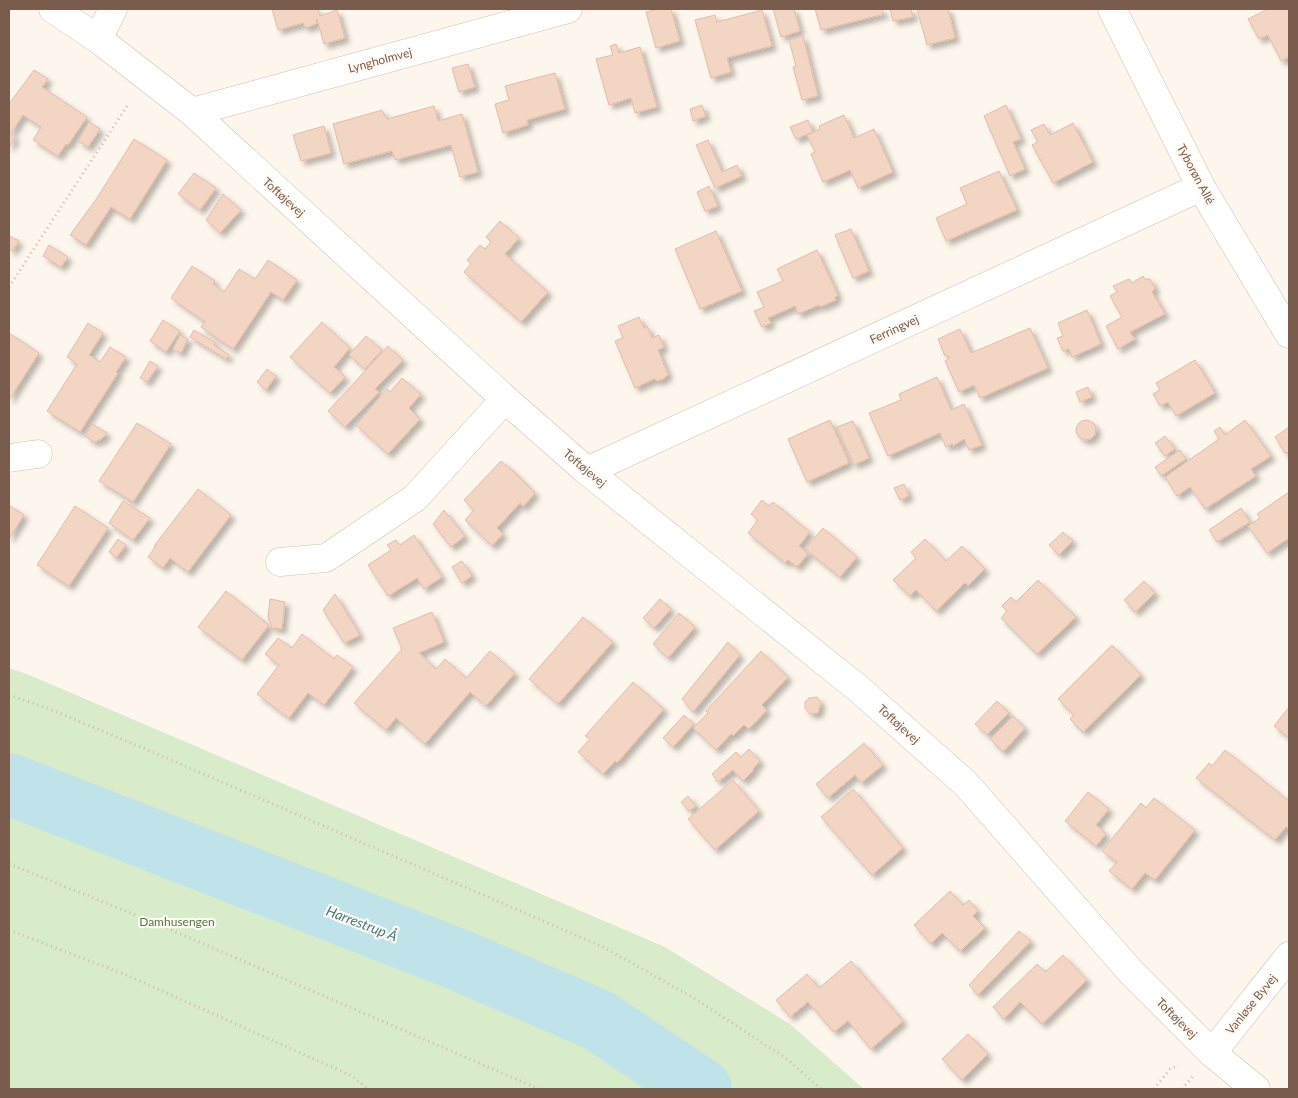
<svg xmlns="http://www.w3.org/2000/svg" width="1298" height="1098" viewBox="0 0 1298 1098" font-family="Lato,sans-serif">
<defs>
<filter id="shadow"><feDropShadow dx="4.5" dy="4.5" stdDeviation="2.5" flood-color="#0004"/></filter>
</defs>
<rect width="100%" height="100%" fill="#fdf6ec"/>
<!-- green -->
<polygon fill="#d8ecc9" points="9,668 27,674 665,947 790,1024 864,1089 9,1089"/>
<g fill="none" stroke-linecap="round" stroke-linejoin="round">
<!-- river -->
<polyline stroke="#bfe3e8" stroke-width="62" points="9,784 459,960 598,1020 701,1089"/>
</g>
<!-- building -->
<g fill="#f3d5c3" stroke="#e6bba3" filter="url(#shadow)">
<polygon points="272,9 318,9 320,16 337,10 345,38 324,44 317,19 316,20 317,24 305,28 303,23 278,30"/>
<polygon points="659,9 671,9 680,41 656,48 646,12"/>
<polygon points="773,9 794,9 800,31 781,37"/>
<polygon points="815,9 882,9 884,14 821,30"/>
<polygon points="890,9 911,9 913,17 893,21"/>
<polygon points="917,9 948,9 955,38 927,45"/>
<polygon points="1268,9 1289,9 1289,57 1281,61 1268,35 1259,39 1248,19"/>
<polygon points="762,10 772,46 727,58 731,72 711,78 695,20 715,15 717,22"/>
<polygon points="803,36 818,96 802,100 793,67 796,66 789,40"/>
<polygon points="616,44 619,53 640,47 657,107 635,113 631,98 609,105 596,59 613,55 610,46"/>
<polygon points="468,64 475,87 459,92 452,68"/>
<polygon points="34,70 48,79 42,87 87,117 68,145 66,144 58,156 33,140 41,127 23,115 11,133 15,138 9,148 9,104"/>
<polygon points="555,73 565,109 527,120 528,125 503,133 495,104 509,100 505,86"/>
<polygon points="702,105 706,116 693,121 690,109"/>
<polygon points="1006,105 1021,139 1013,142 1025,169 1010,176 984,116"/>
<polygon points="434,106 438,121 462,114 478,172 460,177 451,145 395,160 392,151 344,164 333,124 382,110 387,119"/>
<polygon points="844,115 854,138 874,129 893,172 858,188 850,170 823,182 811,154 815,152 807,135 820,129 819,126"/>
<polygon points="808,120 813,132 796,139 790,127"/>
<polygon points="89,122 100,129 88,147 78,141"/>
<polygon points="1073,123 1093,162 1053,183 1032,145 1038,142 1031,130 1044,124 1050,135"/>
<polygon points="324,126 331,153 301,161 293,135"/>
<polygon points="134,139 167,160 130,219 111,207 86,245 70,235 97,198"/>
<polygon points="708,140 722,172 737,165 742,176 715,188 696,145"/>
<polygon points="999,171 1017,210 946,241 936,218 967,204 960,188"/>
<polygon points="194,173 216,188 200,210 178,194"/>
<polygon points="709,186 718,206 705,211 697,192"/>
<polygon points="223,194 241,210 220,233 206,220"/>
<polygon points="500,221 519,238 505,254 548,292 521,322 464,272 471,264 467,260 480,245 485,249 491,242 486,237"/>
<polygon points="851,229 869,271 853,278 835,235"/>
<polygon points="716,231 742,291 700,309 675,249"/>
<polygon points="10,236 19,241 12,251 9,249 9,238"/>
<polygon points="49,245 68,257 61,267 43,256"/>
<polygon points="817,250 838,296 835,297 836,300 820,307 819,305 798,314 795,306 768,318 771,323 762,327 754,311 764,307 757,292 783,281 777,269"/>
<polygon points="268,260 297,280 283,300 271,292 233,349 201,327 205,322 171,298 192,266 215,281 213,284 224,292 239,269 255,279"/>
<polygon points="1143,276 1145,279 1150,279 1155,288 1152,292 1165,314 1130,332 1135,339 1118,349 1106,326 1122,317 1110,296 1117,292 1113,286 1129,279 1132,283"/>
<polygon points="1087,310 1101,344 1072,357 1069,349 1063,351 1057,338 1063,336 1058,323"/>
<polygon points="639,317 644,328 647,326 652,338 659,335 664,347 658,350 668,374 665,378 658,381 654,379 635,388 615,341 623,338 618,326"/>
<polygon points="163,320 180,331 166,352 150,341"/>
<polygon points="322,322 350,348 334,367 345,377 330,393 290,357"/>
<polygon points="88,323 103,333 89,355 100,362 110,347 126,357 116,372 118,373 80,432 47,411 77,364 67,357"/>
<polygon points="1030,328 1048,368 980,398 974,385 959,392 945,361 950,358 948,356 945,356 938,339 960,329 971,353"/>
<polygon points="194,330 216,343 214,345 229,355 226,359 190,337"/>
<polygon points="9,333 39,353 9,400"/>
<polygon points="180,335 188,339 181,353 173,349"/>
<polygon points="366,336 382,350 365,369 349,355"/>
<polygon points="388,346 403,360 375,389 379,392 345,427 328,411"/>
<polygon points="1195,360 1215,393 1176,416 1168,402 1160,406 1153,394 1160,390 1156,383"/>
<polygon points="150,361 158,366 147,382 140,378"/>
<polygon points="267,369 276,376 266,390 257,382"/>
<polygon points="937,377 951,410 964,404 982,445 969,450 964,439 953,446 952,444 946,447 940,433 888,456 869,413 901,400 899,394"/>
<polygon points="402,378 421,394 409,408 420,419 388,454 356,425 387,389 390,392"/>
<polygon points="1088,387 1092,397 1080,402 1076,392"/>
<polygon points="830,420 849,463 807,482 788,439"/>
<polygon points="1245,420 1271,456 1251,469 1256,476 1205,509 1190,487 1177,496 1165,477 1219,439 1214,431 1220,427 1225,435"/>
<circle cx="1086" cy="430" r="10"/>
<polygon points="853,421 869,458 854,465 837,427"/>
<polygon points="137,423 171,444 133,502 99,481"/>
<polygon points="92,424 107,433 102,439 94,442 85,436"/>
<polygon points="1289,427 1289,455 1287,452 1285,453 1275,437"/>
<polygon points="1165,436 1175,449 1165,456 1155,443"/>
<polygon points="1180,450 1186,459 1161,476 1155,467"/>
<polygon points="501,461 513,471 535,493 523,507 520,503 497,528 503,534 492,546 465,520 474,510 464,500"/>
<polygon points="904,484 909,496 900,500 894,488"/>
<polygon points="198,489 231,515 188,572 170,558 163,568 148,557 155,547 154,546"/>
<polygon points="1289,492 1289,538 1267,553 1248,526 1260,518 1257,514"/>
<polygon points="762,500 769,506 773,502 810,532 799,546 808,554 797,567 788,560 785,563 748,533 758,520 751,514"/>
<polygon points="123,501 150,518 133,540 109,523"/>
<polygon points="9,505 24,515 9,539"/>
<polygon points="75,506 108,528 69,586 37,565"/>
<polygon points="1241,508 1250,522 1217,542 1209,530"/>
<polygon points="444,510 465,536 451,547 433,524"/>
<polygon points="823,528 857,557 840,577 805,549"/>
<polygon points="1063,532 1073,541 1059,555 1049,545"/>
<polygon points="414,535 442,577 424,589 417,578 388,596 368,565 391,550 387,545 396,540 400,545"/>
<polygon points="118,539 126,545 116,558 109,552"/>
<polygon points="925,539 946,561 962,546 985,569 968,586 965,583 936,611 916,590 910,596 893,580 916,558 911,552"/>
<polygon points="462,561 472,576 462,583 452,567"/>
<polygon points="1038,580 1076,617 1037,654 1001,618 1007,611 1002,606 1011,597 1016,602"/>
<polygon points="1144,581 1155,593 1135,612 1124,600"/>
<polygon points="226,591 269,625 242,660 198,627"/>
<polygon points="335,594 360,635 344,643 323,610"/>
<polygon points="270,599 285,602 282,629 272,628 268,617"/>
<polygon points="660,599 671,609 654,628 643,618"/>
<polygon points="432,612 444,642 419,653 436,669 445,659 466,678 490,651 515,673 486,706 470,692 425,744 396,718 386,730 354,703 402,649 393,628"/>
<polygon points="679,613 695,627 668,658 653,644"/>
<polygon points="583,617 613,642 558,704 529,679"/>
<polygon points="302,634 334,659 337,655 353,667 324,705 308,693 289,718 257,694 279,665 265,654 278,638 292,648"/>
<polygon points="728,642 740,655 693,712 682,699"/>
<polygon points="1112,645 1141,675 1083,732 1070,719 1074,715 1058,699"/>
<polygon points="761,651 788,677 762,705 767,710 749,729 744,725 733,736 731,734 716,750 693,728 708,713 706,711"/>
<polygon points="633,682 664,709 617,763 615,761 603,774 578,752 590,739 585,736"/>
<polygon points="817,697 821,703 818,713 810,714 805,708 805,702 809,698"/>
<polygon points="997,701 1009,713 987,735 975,724"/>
<polygon points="1289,707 1289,738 1274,726"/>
<polygon points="684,715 694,724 673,747 663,738"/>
<polygon points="1013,716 1025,728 1003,752 990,739"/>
<polygon points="864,743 883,765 861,783 855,775 828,798 816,784"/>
<polygon points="749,749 760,761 753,769 754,770 743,781 733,770 718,782 712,774 736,752 741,757"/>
<polygon points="1225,750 1289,801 1289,829 1286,827 1275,840 1196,778 1209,763 1212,766"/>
<polygon points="733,780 759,811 715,850 688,819"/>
<polygon points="853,789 903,848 872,875 821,817"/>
<polygon points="1088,792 1109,809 1096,825 1106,834 1096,846 1065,821"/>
<polygon points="688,796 696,806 689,811 681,802"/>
<polygon points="1154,798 1195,830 1155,880 1145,873 1132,889 1109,871 1117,862 1102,851 1141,803 1146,808"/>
<polygon points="950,891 963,905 969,900 978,911 973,916 985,928 960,951 942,933 931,944 914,925"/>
<polygon points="1019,931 1031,941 978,995 969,985"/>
<polygon points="1063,955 1087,980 1042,1024 1020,1002 1004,1019 993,1007 1037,964 1045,972"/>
<polygon points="851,961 903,1021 871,1049 848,1021 834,1032 808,1002 790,1017 776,1000 807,974 819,988"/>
<polygon points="968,1034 988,1054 962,1080 942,1059"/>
</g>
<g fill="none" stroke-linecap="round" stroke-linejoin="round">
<defs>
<g id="street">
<polyline points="53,9 98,39 192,112 505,399 587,471 860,690 966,784 1131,972 1212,1053 1256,1089"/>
<polyline points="1112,9 1201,187 1289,334"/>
<polyline points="98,39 113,9"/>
<polyline points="192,112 568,9"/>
<polyline points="9,458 38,454"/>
<polyline points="587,471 1201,187"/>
<polyline points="280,562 326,558 415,498 505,399"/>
<polyline points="1212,1053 1289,956"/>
</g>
</defs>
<!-- street casing -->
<use href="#street" stroke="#d1beb0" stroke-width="29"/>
<!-- path -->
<g stroke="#d9b8a5" stroke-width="3" stroke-dasharray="1 4" stroke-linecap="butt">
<polyline points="9,287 129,103"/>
<polyline points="9,695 47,708 155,753 601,946 694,998 787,1059 821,1089"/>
<polyline points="9,864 148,920 539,1089"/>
<polyline points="9,930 124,974 352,1076 368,1089"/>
<polyline points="1154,1089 1171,1068 1179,1066"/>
<polyline points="1182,1089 1193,1076"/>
</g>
<!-- street -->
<use href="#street" stroke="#fff" stroke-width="28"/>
</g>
<g text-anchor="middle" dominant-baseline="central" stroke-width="4.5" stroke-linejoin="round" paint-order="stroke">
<!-- street labels -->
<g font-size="12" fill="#7a5c4d" stroke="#fffaf3">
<text transform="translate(380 60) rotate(-15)">Lyngholmvej</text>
<text transform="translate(1196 174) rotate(62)">Tyborøn Allé</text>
<text transform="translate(284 197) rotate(42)">Toftøjevej</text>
<text transform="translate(894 329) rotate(-25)">Ferringvej</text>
<text transform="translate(585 468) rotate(40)">Toftøjevej</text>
<text transform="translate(899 724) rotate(42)">Toftøjevej</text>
<text transform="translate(1251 1004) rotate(-51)">Vanløse Byvej</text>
<text transform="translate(1177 1018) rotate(45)">Toftøjevej</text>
</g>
<!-- park labels -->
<g font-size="12" fill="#537a41" stroke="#fffaf3">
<text x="177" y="921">Damhusengen</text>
</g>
<!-- water labels -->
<g font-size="14" font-style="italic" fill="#437c86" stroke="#fffaf3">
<text transform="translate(362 923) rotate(21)">Harrestrup Å</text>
</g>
</g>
<!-- border -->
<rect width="1298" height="1098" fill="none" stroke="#7a5c4d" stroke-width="20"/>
</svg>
